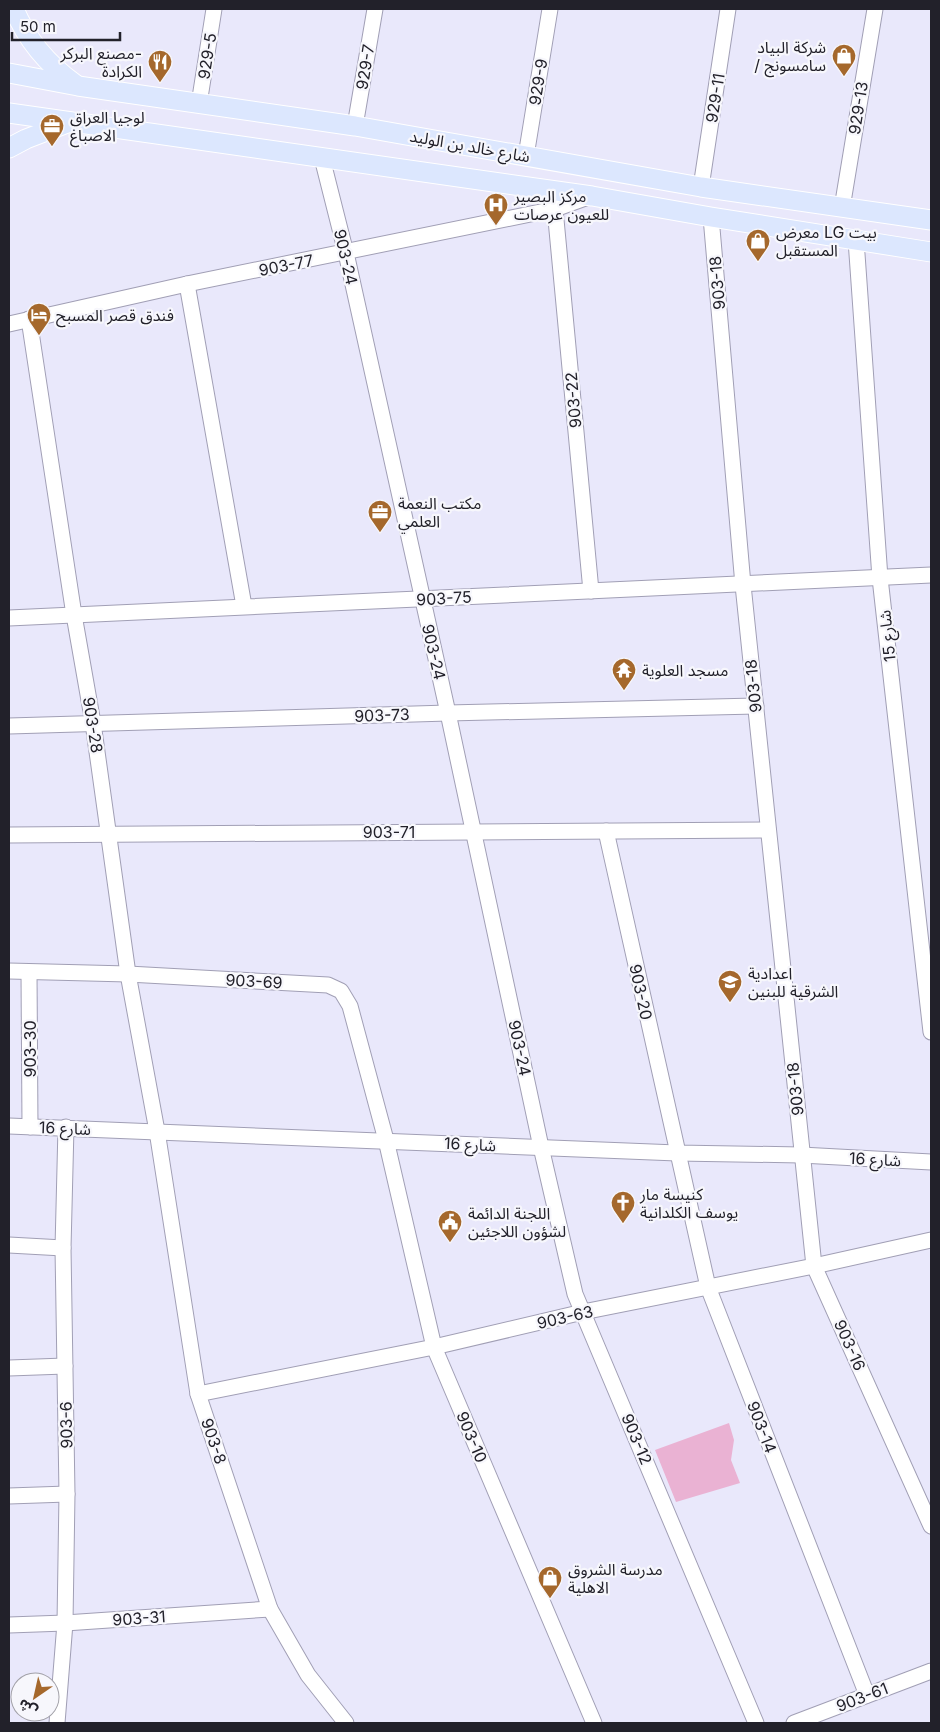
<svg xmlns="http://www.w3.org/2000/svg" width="940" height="1732" viewBox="0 0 940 1732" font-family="Inter,'Noto Sans Arabic',sans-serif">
<rect width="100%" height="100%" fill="#e9e8fb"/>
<!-- green -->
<polygon fill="#eab2d3" points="729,1423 734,1440 731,1460 740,1483 676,1502 655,1450"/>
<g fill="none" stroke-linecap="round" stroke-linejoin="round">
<defs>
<g id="minor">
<polyline points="199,104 214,9"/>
<polyline points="355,126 375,9"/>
<polyline points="526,156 550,9"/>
<polyline points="322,158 346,253 448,713 541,1147 575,1294 756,1723"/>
<polyline points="701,187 728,9"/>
<polyline points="842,208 875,9"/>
<polyline points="555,209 591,591"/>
<polyline points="711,217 743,585 814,1266 931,1526"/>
<polyline points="856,240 880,578 931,1032"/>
<polyline points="187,284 244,606"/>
<polyline points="29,319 74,615 93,723 128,974 157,1131 198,1394 270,1609 308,1675 346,1723"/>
<polyline points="9,324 187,284 555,209 591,196"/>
<polyline points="9,618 931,575"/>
<polyline points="9,726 448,713 756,706"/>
<polyline points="606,831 708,1287 867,1695"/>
<polyline points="9,835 768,830"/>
<polyline points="9,971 128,974 328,985 341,991 350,1006 386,1140 434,1347 594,1723"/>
<polyline points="29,972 30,1127"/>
<polyline points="9,1126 677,1153 801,1155 931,1162"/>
<polyline points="9,1245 63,1248"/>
<polyline points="9,1368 65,1366"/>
<polyline points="198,1394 434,1347 583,1312 814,1266 931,1240"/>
<polyline points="9,1496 67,1494"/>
<polyline points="9,1625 65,1623 270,1609"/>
<polyline points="57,1723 65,1623 67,1494 63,1248 66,1127"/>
<polyline points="794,1723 931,1671"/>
</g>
<g id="major">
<path d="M14,9C27,40 47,64 75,84"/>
<polyline points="9,73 78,86 355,126 701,187 931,220"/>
<polyline points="9,113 592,196 711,217 931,252"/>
<polyline points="9,148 26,139 70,122"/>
</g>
</defs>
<!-- minor casing -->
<use href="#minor" stroke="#a19fb5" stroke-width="17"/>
<!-- major casing -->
<use href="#major" stroke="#fff" stroke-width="21"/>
<!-- minor -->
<use href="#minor" stroke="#fff" stroke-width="15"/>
<!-- major -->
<use href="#major" stroke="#dce7fe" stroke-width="19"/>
</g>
<!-- icons -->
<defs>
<symbol id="shop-pin" viewBox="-11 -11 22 30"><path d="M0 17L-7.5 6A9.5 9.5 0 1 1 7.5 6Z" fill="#a5682c" stroke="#f7f7fc"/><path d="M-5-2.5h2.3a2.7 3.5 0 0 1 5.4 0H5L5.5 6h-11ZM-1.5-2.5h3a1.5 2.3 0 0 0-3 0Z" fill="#fff"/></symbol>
<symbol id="restaurant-pin" viewBox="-11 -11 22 30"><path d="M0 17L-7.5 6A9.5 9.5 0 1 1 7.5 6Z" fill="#a5682c" stroke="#f7f7fc"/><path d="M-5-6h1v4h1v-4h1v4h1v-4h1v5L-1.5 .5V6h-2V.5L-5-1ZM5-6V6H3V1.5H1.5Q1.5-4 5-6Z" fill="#fff"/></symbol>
<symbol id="office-pin" viewBox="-11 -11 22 30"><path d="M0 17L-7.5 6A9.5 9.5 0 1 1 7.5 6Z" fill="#a5682c" stroke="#f7f7fc"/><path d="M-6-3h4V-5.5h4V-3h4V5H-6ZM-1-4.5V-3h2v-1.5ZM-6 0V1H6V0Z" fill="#fff"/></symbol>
<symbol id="hospital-pin" viewBox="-11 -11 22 30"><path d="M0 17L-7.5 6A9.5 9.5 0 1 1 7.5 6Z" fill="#a5682c" stroke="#f7f7fc"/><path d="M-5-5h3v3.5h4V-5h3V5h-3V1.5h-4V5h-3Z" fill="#fff"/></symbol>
<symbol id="hotel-pin" viewBox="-11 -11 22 30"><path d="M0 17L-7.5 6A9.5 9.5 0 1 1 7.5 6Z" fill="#a5682c" stroke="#f7f7fc"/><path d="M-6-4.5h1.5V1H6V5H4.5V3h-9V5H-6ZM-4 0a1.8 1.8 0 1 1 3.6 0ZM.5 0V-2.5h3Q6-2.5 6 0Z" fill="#fff"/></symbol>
<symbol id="temple-pin" viewBox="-11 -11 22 30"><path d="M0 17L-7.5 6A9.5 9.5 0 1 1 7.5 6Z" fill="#a5682c" stroke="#f7f7fc"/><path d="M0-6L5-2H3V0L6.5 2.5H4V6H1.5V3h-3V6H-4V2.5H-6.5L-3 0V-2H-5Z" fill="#fff"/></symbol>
<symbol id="school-pin" viewBox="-11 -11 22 30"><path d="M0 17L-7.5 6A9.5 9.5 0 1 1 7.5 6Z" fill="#a5682c" stroke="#f7f7fc"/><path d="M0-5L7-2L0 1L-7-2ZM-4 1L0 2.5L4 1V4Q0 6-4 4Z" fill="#fff"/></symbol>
<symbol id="church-pin" viewBox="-11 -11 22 30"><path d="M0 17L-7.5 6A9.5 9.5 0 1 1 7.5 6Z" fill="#a5682c" stroke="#f7f7fc"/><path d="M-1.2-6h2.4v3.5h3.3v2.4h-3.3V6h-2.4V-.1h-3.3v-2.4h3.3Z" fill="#fff"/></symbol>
<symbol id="civic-pin" viewBox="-11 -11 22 30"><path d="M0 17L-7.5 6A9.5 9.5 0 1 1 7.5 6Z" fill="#a5682c" stroke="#f7f7fc"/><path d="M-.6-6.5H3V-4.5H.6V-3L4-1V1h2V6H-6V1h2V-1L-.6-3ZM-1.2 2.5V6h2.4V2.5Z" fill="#fff"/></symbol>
</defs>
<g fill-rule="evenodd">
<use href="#shop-pin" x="830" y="42" width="28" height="38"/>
<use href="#restaurant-pin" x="146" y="48" width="28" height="38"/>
<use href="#office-pin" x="38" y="112" width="28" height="38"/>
<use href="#hospital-pin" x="482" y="191" width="28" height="38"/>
<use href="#shop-pin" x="744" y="227" width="28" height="38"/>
<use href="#hotel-pin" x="25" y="301" width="28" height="38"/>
<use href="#office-pin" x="366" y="498" width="28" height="38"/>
<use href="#temple-pin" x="610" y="656" width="28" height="38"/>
<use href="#school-pin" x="716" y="968" width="28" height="38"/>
<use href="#church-pin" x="609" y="1189" width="28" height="38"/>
<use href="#civic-pin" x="436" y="1208" width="28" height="38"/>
<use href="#shop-pin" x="536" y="1564" width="28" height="38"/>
</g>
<g text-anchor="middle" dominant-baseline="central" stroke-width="4.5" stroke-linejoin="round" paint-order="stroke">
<!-- poi labels -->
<g font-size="16" fill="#22212a" stroke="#f7f7fc" text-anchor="start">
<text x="826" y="47" text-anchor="end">شركة البياد<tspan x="826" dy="18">/ سامسونج</tspan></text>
<text x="142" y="53" text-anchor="end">مصنع البركر-<tspan x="142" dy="18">الكرادة</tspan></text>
<text x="70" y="117">لوجيا العراق<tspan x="70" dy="18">الاصباغ</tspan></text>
<text x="514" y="196">مركز البصير<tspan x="514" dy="18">للعيون عرصات</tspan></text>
<text x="776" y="232">معرض LG بيت<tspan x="776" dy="18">المستقبل</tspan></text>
<text x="56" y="315">فندق قصر المسبح</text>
<text x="398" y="503">مكتب النعمة<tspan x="398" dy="18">العلمي</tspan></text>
<text x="642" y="670">مسجد العلوية</text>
<text x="748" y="973">اعدادية<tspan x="748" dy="18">الشرقية للبنين</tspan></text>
<text x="640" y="1194">كنيسة مار<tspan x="640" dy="18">يوسف الكلدانية</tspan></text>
<text x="468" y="1213">اللجنة الدائمة<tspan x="468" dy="18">لشؤون اللاجئين</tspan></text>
<text x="568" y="1569">مدرسة الشروق<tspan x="568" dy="18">الاهلية</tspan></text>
</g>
<!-- street labels -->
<g font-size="16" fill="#22212a" stroke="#f7f7fc">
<text transform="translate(207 56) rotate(-81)">929-5</text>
<text transform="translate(365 67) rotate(-81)">929-7</text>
<text transform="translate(538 82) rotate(-81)">929-9</text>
<text transform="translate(715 98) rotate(-81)">929-11</text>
<text transform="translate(858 108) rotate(-81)">929-13</text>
<text transform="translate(470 146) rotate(10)">شارع خالد بن الوليد</text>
<text transform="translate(346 257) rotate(77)">903-24</text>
<text transform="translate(286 265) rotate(-11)">903-77</text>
<text transform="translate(717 283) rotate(-95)">903-18</text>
<text transform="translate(573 400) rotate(-95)">903-22</text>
<text transform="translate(444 598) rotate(-3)">903-75</text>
<text transform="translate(887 636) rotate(-96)">شارع 15</text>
<text transform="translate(434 652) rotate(77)">903-24</text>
<text transform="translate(753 686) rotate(-96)">903-18</text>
<text transform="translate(382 715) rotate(-2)">903-73</text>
<text transform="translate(93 725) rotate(81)">903-28</text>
<text x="389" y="832">903-71</text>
<text transform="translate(254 981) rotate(3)">903-69</text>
<text transform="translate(641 992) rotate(78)">903-20</text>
<text transform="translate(520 1048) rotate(78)">903-24</text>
<text transform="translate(30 1049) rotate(-90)">903-30</text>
<text transform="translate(795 1089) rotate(-96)">903-18</text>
<text transform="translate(65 1128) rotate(2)">شارع 16</text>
<text transform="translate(470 1144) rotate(3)">شارع 16</text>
<text transform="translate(875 1159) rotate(3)">شارع 16</text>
<text transform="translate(565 1317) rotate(-13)">903-63</text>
<text transform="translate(850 1345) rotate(66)">903-16</text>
<text transform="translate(66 1425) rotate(-91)">903-6</text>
<text transform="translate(762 1427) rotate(69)">903-14</text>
<text transform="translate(472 1437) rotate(67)">903-10</text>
<text transform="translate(637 1439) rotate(67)">903-12</text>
<text transform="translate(214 1441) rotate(71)">903-8</text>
<text transform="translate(139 1618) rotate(-4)">903-31</text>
<text transform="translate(862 1697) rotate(-21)">903-61</text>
</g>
</g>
<!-- border -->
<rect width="940" height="1732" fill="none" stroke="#22212a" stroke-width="20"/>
<!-- north arrow -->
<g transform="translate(35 1697) rotate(214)"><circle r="24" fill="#f7f7fc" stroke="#a2a1a8"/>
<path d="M0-4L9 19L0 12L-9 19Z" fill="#a5682c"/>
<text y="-8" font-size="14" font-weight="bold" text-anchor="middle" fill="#22212a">ش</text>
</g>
<!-- scale -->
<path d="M12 32v8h108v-8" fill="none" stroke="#22212a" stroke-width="2.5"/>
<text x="20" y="32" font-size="15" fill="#22212a" stroke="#f7f7fc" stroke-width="4" paint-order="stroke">50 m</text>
</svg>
